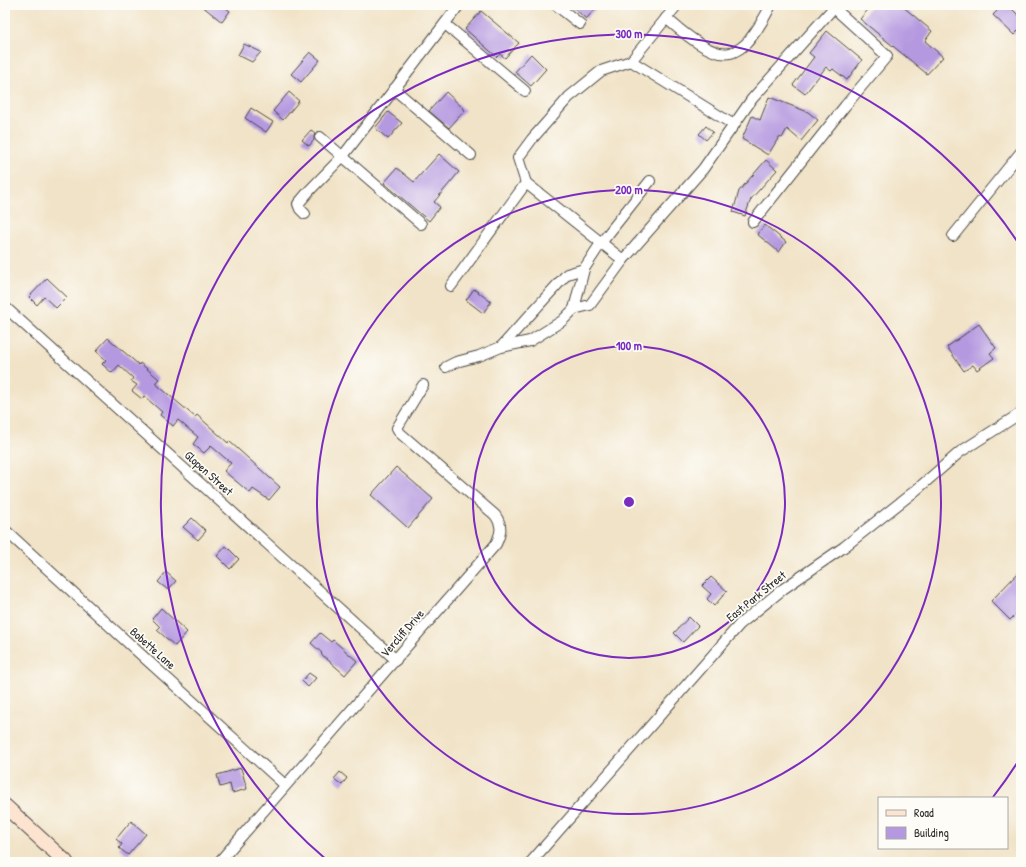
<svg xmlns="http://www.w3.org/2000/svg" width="1026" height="867" viewBox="0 0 1026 867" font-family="'Patrick Hand',sans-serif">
<rect width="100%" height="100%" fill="#fdfcf7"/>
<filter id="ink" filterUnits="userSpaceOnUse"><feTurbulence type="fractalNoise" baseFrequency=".025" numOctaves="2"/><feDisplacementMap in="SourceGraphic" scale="8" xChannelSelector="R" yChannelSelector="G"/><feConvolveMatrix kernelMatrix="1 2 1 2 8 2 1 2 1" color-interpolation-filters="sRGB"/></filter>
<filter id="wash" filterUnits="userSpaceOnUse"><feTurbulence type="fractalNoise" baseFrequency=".012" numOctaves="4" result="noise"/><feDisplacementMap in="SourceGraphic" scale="16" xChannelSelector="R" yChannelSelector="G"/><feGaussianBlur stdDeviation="0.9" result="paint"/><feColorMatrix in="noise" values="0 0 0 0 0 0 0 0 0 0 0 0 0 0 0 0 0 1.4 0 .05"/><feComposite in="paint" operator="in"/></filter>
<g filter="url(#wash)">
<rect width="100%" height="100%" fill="#f1e3c7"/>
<g id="blocks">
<!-- building -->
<g fill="#b599e0">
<polygon points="201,5 222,5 230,11 222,22"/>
<polygon points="571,5 599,5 586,19"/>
<polygon points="872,5 901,5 932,31 925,41 943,57 927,74 860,19"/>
<polygon points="1003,5 1016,5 1012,9 1021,18 1021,28 1014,35 993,15"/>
<polygon points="481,11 519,43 505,58 500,54 497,57 465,29"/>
<polygon points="827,31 862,60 847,80 833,69 831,71 826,67 805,94 793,85 814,57 809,53"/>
<polygon points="244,44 261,52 252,62 238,55"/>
<polygon points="310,52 320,60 301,82 291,74"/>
<polygon points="531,54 546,69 531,86 515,72"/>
<polygon points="289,92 299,101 283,120 273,111"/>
<polygon points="446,92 465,110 449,128 429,111"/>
<polygon points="769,97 808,112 818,120 801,141 787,129 782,138 779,137 768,155 742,139 752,116 760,120"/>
<polygon points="251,108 273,122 266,132 245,118"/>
<polygon points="388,112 402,123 388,139 375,128"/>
<polygon points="706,126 713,132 706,140 699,134"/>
<polygon points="311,130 315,133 314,136 314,140 309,146 302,140"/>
<polygon points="439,154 459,172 434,202 440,207 429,221 384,183 397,168 414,182"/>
<polygon points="766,160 777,170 751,199 745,216 733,212 739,191"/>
<polygon points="765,225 786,242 779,252 757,234"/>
<polygon points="47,278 67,297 56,308 44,297 37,305 29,297"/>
<polygon points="474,289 491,302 483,313 466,300"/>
<polygon points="979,324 996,348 990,353 994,358 977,370 973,365 964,371 947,347"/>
<polygon points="108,338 139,365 140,363 159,379 155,383 195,417 197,415 228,443 229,441 280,487 269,500 253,489 250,493 224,471 231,463 211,446 204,453 193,444 198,437 178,420 173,426 160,415 162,412 144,396 142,399 132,391 137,385 131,381 133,378 119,365 112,373 102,364 106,360 96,351"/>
<polygon points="396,467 433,499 408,528 371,495"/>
<polygon points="192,518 206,531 198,540 183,527"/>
<polygon points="226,546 239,559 230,569 217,556"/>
<polygon points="1021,570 1021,609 1010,620 991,601"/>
<polygon points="166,572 176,581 168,590 158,582"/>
<polygon points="711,577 727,591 714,606 707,599 711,594 702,586"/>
<polygon points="161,608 187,632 175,646 157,630 160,627 152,619"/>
<polygon points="689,617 698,626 683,642 674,633"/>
<polygon points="320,633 331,642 333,640 357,661 345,675 321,654 322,653 311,643"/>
<polygon points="309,673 316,678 308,687 302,681"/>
<polygon points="241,768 247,789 232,793 230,784 220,787 217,775"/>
<polygon points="340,772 347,778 342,785 334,779"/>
<polygon points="131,821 146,834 128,855 119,848 122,844 116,839"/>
</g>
</g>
</g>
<g filter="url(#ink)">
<use href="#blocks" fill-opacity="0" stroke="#494742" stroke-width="1"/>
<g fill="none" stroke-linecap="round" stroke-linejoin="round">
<defs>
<g id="street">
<polyline points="556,5 580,24"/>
<path d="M666,18C679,29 711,58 730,53C736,52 746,45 750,39C758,29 765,17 771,5"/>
<polyline points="445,24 525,91"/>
<polyline points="631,61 734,125"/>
<polyline points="394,89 471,155"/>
<polyline points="320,137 421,224"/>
<polyline points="526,183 623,260"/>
<polyline points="305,214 300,209 298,204 309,191 343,156 459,5"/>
<polyline points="753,222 845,106 887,56 833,7"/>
<polyline points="953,236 1021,152"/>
<polyline points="451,286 526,183 518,158 532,139 569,97 601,71 631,61 677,5"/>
<polyline points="5,307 396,660"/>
<polyline points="574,309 584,269 601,243 650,181"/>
<polyline points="501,347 567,274 584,269"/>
<polyline points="446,367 456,362 479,356 501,347 530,341 562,321 574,309 590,305 623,260 703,169 752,99 836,5"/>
<polyline points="5,530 148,661 285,785"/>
<path d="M219,862L496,544C501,533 503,526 495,515L400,433L397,428L423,385"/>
<polyline points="531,862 740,624 783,589 844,547 915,491 960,452 1021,413"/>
</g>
<polyline id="secondary" points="5,806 66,862"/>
</defs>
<!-- street casing -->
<use href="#street" stroke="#494742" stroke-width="12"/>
<!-- secondary casing -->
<use href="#secondary" stroke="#494742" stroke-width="16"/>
<!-- street -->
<use href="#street" stroke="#fff" stroke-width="10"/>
<!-- secondary -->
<use href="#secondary" stroke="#fde4d1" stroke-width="14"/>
</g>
</g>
<!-- distance rings -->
<g fill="none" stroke="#7b2cbf" stroke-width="2">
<circle cx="629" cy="502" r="156"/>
<circle cx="629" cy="502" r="312"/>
<path d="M1019 760A468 468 0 0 1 993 797M328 861A468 468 0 1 1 1019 244"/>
</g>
<g text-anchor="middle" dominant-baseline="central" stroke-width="3.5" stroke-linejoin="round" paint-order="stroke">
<!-- street labels -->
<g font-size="12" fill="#2b2b2b" stroke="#fdfcf7">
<text transform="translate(209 473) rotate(42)">Glopen Street</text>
<text transform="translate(756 596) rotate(-39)">East Park Street</text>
<text transform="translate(402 633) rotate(-49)">Vercliff Drive</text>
<text transform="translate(153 648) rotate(42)">Bobette Lane</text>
</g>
</g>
<circle cx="629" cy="502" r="6" fill="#7b2cbf" stroke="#fdfcf7" stroke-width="2"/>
<g font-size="12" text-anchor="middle" font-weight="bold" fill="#7b2cbf" stroke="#fdfcf7" stroke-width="3.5" stroke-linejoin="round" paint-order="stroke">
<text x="629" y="38">300 m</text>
<text x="629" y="194">200 m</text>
<text x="629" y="350">100 m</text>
</g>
<!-- margin -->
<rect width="1026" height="867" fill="none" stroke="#fdfcf7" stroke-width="20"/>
<!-- legend -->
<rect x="878" y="797" width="130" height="52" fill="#fdfcf7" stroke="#a9a8a5"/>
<rect x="886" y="810" width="20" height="6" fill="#fde4d1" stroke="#a9a8a5"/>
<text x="914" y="817" font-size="12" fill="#2b2b2b">Road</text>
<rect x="886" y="827" width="20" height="12" fill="#b599e0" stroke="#a9a8a5"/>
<text x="914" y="837" font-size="12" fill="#2b2b2b">Building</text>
</svg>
